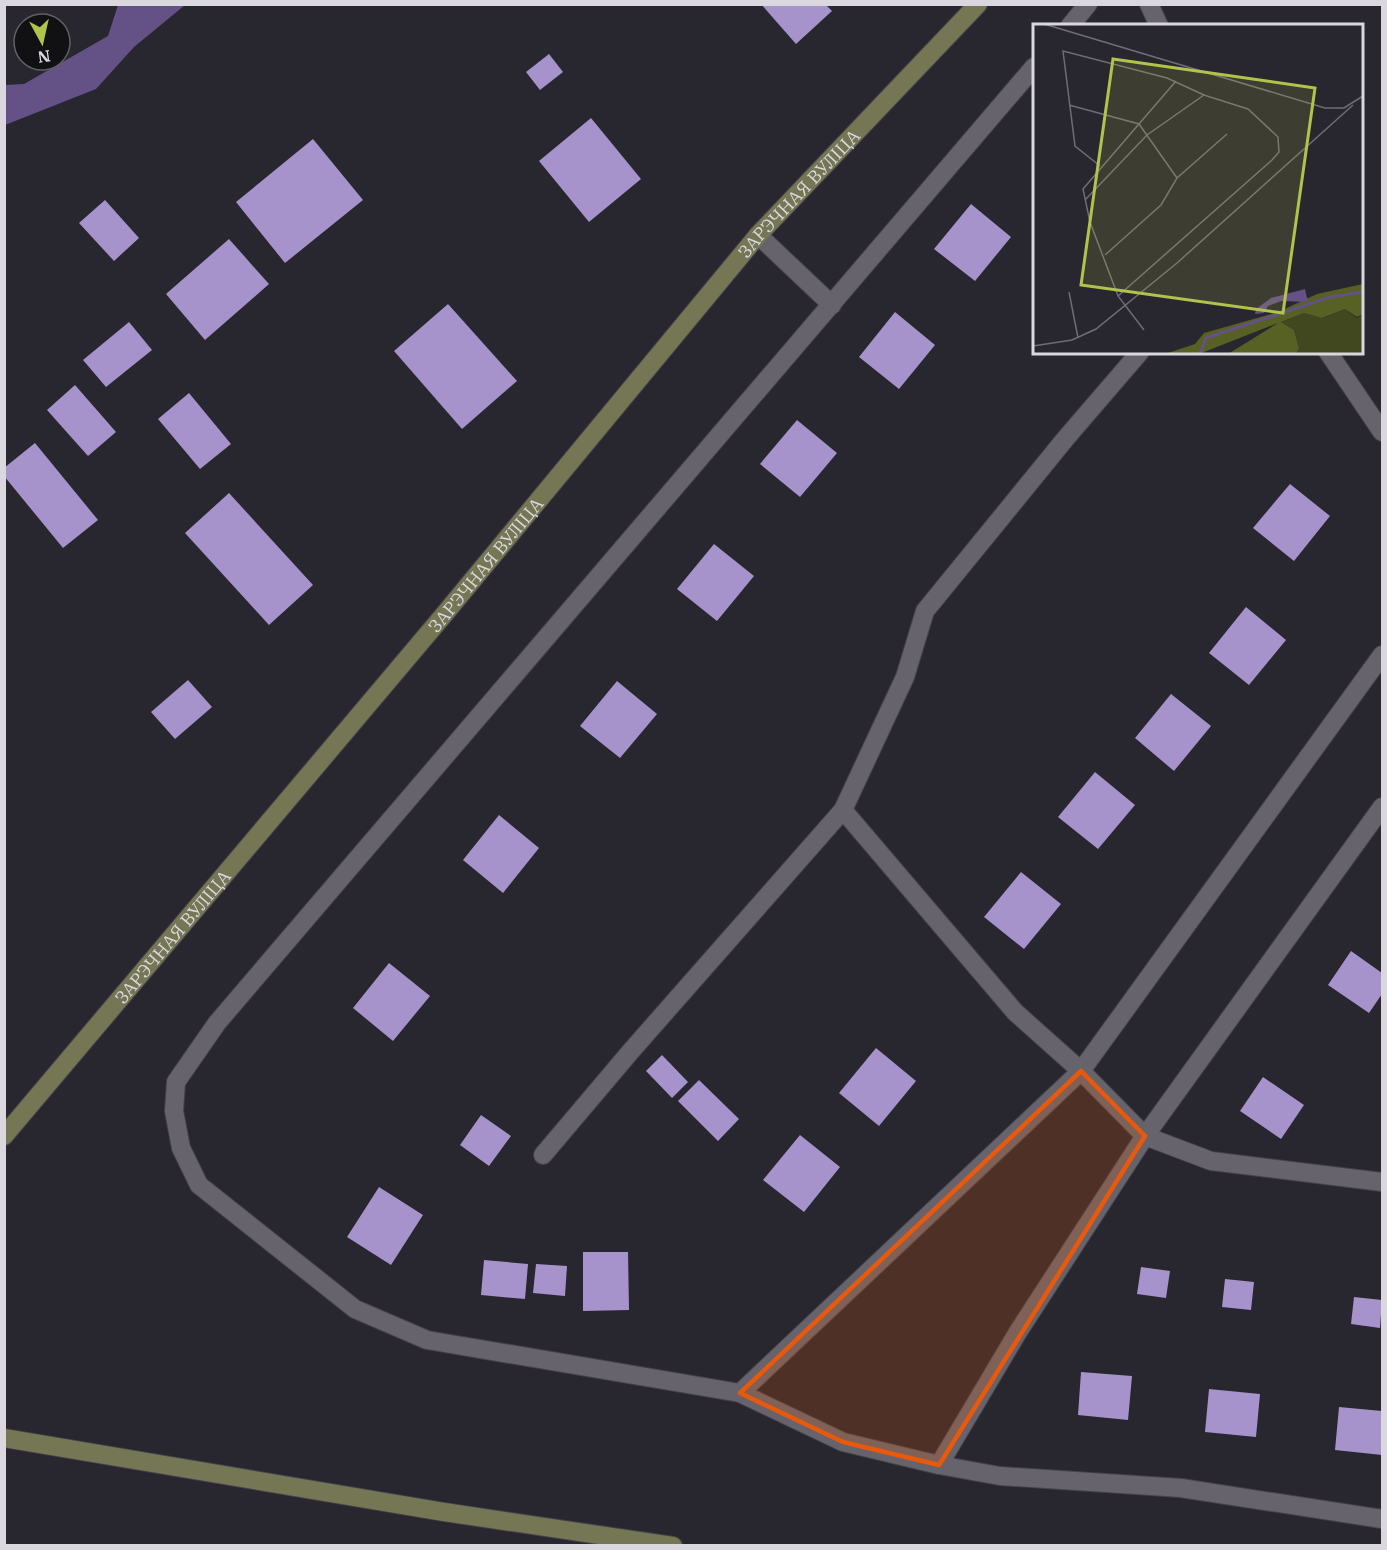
<svg xmlns="http://www.w3.org/2000/svg" width="1387" height="1550" viewBox="0 0 1387 1550" font-family="'IBM Plex Serif',serif">
<rect width="100%" height="100%" fill="#28262e"/>
<!-- water -->
<polygon fill="#645185" points="118,5 185,5 134,47 96,89 5,125 5,85 24,84 108,36"/>
<!-- building -->
<g fill="#a693cb">
<polygon points="761,4 825,4 832,11 796,44"/>
<polygon points="549,54 563,72 540,90 526,72"/>
<polygon points="591,118 641,179 589,222 539,161"/>
<polygon points="313,139 363,200 285,263 236,202"/>
<polygon points="105,200 139,238 114,261 79,223"/>
<polygon points="971,204 1011,237 975,281 934,249"/>
<polygon points="229,239 269,284 205,340 166,294"/>
<polygon points="448,304 517,381 462,429 394,351"/>
<polygon points="895,312 935,345 899,389 859,357"/>
<polygon points="129,322 152,350 106,387 83,360"/>
<polygon points="75,385 116,432 88,456 47,410"/>
<polygon points="189,393 231,444 200,469 158,419"/>
<polygon points="797,420 837,453 800,497 760,464"/>
<polygon points="35,443 98,520 63,548 4,476 4,468"/>
<polygon points="1290,484 1330,516 1294,561 1253,528"/>
<polygon points="229,493 313,585 269,625 185,533"/>
<polygon points="714,544 754,576 717,621 677,589"/>
<polygon points="1246,607 1286,640 1249,685 1209,653"/>
<polygon points="188,680 212,707 175,739 151,712"/>
<polygon points="617,681 657,714 620,758 580,726"/>
<polygon points="1171,694 1211,726 1174,771 1135,738"/>
<polygon points="1095,772 1135,805 1098,849 1058,817"/>
<polygon points="499,815 539,848 503,893 463,860"/>
<polygon points="1021,872 1061,904 1024,949 984,917"/>
<polygon points="1351,951 1382,973 1382,994 1369,1013 1328,985"/>
<polygon points="389,963 430,996 393,1041 353,1008"/>
<polygon points="876,1048 916,1081 879,1126 839,1093"/>
<polygon points="662,1055 688,1082 672,1098 646,1071"/>
<polygon points="1263,1077 1304,1105 1281,1139 1240,1111"/>
<polygon points="699,1080 739,1119 718,1141 678,1101"/>
<polygon points="481,1115 511,1136 489,1166 460,1145"/>
<polygon points="800,1135 840,1167 804,1212 763,1180"/>
<polygon points="379,1187 423,1215 391,1265 347,1237"/>
<polygon points="583,1252 628,1252 629,1310 583,1311"/>
<polygon points="484,1260 528,1264 525,1299 481,1295"/>
<polygon points="536,1264 567,1266 565,1296 533,1293"/>
<polygon points="1141,1267 1170,1271 1166,1298 1137,1294"/>
<polygon points="1225,1279 1254,1282 1251,1310 1222,1307"/>
<polygon points="1354,1297 1382,1300 1380,1328 1351,1324"/>
<polygon points="1081,1372 1132,1376 1128,1420 1078,1415"/>
<polygon points="1209,1389 1260,1394 1256,1437 1205,1432"/>
<polygon points="1339,1407 1382,1411 1382,1455 1335,1450"/>
</g>
<g fill="none" stroke-linecap="round" stroke-linejoin="round">
<defs>
<g id="street">
<polyline points="1149,4 1159,26"/>
<polyline points="1070,26 1088,4"/>
<polyline points="1034,67 217,1023 176,1082 174,1111 181,1148 199,1185 355,1309 427,1340 740,1393 1081,1071 1382,655"/>
<polyline points="758,235 832,305"/>
<polyline points="1328,352 1382,432"/>
<polyline points="843,810 1015,1012 1081,1071 1145,1136 1211,1161 1382,1182"/>
<polyline points="543,1155 631,1051 843,810 905,677 925,611 1066,438 1140,352"/>
<polyline points="740,1393 843,1442 939,1465 1000,1476 1181,1488 1382,1519"/>
<polyline points="939,1465 1018,1332 1145,1136 1382,807"/>
</g>
<g id="secondary">
<path id="s1" d="M4,1136L442,617L758,235L978,4"/>
<polyline points="4,1438 444,1512 673,1546"/>
</g>
</defs>
<!-- street casing -->
<use href="#street" stroke="#45434a" stroke-width="20"/>
<!-- secondary casing -->
<use href="#secondary" stroke="#45434a" stroke-width="20"/>
<!-- street -->
<use href="#street" stroke="#66636c" stroke-width="18"/>
<!-- secondary -->
<use href="#secondary" stroke="#747654" stroke-width="18"/>
</g>
<!-- marked area -->
<path fill="#e8590c" fill-opacity="0.2" stroke="#e8590c" stroke-width="4.5" stroke-linejoin="round" d="M1081,1071L1145,1136L939,1465L843,1442L740,1393Z"/>
<g text-anchor="middle" dominant-baseline="central" stroke-width="6" stroke-linejoin="round" paint-order="stroke">
<!-- street labels -->
<g font-size="18" fill="#dad8de" stroke="#111013">
<text stroke="none"><textPath href="#s1" startOffset="1233">ЗАРЭЧНАЯ ВУЛІЦА</textPath></text>
<text stroke="none"><textPath href="#s1" startOffset="747">ЗАРЭЧНАЯ ВУЛІЦА</textPath></text>
<text stroke="none"><textPath href="#s1" startOffset="261">ЗАРЭЧНАЯ ВУЛІЦА</textPath></text>
</g>
</g>
<!-- overview -->
<g transform="translate(1033 24)">
<rect width="330" height="330" fill="#28262e"/>
<path d="M312,285L324,294L330,290V330H263L266,324L261,306L248,298L271,289L290,294Z" fill="#41471e"/>
<path d="M330,260V290L324,293L312,285L289,294L271,289L248,298L261,306L266,324L263,330H195L245,299L166,330H132L162,320L171,309L245,288L284,270Z" fill="#586124"/>
<path d="M272,265L275,278L248,277L235,282L231,289L222,290L223,285L238,274Z" fill="#645185"/>
<path fill="none" stroke="#645185" stroke-width="3" d="M167,330L173,314L297,273L330,268"/>
<path fill="none" stroke="#6f6d74" stroke-width="1.5" d="M11,0L292,84H311L330,72M36,81L106,100L144,154M67,142L42,122L30,27L134,54L171,71M52,176L114,111L171,71L215,85L245,113L246,128L239,136L85,272M72,231L128,181L144,154L194,110M36,268L45,314M111,306L85,272L57,198L50,165L143,57M0,322L39,316L63,305L144,239L320,81"/>
<path fill="#b2c34c" fill-opacity="0.15" stroke="#b2c34c" stroke-width="3" d="M80,35L282,64L250,289L48,261Z"/>
<rect width="330" height="330" fill="none" stroke="#dad8de" stroke-width="3"/>
</g>
<!-- border -->
<rect width="1387" height="1550" fill="none" stroke="#dad8de" stroke-width="12"/>
<!-- north arrow -->
<g transform="translate(42 42) rotate(172)"><circle r="28" fill="#111013" stroke="#616064" stroke-width="1.5"/>
<path d="M0-4.5L10 22L0 15L-10 22Z" fill="#b2c34c"/>
<text y="-9" font-size="16" font-weight="bold" text-anchor="middle" fill="#dad8de">N</text>
</g>
</svg>
